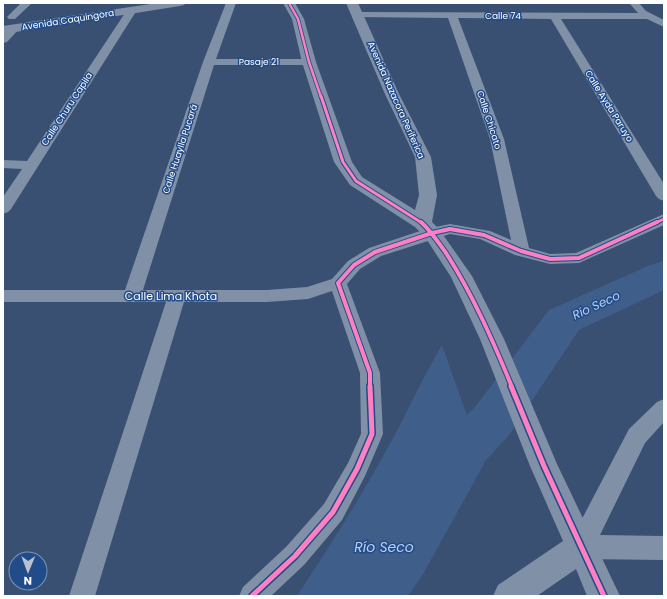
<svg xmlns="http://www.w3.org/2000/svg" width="667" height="599" viewBox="0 0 667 599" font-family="Poppins,sans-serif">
<rect width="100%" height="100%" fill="#395072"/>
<!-- water -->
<path fill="#405e8a" d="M442,345L484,464L423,574L408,596H297C330,546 362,495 391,442C408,410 423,377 442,345Z"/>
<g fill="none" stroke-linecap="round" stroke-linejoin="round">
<!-- river -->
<polygon fill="#405e8a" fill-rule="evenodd" points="664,261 664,290 579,330 509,435 455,494 437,501 419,494 411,478 419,462 475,407 549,310 650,265"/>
<!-- minor -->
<g fill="#8090a6" fill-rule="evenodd">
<polygon points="21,3 32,3 15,19 9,19 7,17"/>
<polygon points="226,3 236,3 216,59 309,59 315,62 309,65 214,65 143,290 267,290 307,287 332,279 348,261 369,248 426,229 450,224 490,231 511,240 490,139 448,18 354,17 352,15 357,12 638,13 629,3 639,3 646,11 664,20 664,27 647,19 561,19 664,184 664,201 659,199 656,196 551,19 458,18 504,139 529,248 550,254 576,253 664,214 664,225 579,263 550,264 515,255 480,239 450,234 381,256 360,269 347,284 380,373 383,434 365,476 342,520 304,565 271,596 239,596 243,587 286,547 324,504 348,463 361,434 360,373 332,291 308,299 267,302 184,302 95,596 69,596 166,302 3,302 3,290 125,290 203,62"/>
<polygon points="132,7 137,10 11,209 8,212 3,214 3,197 22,169 3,168 3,160 27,161 127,10"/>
<polygon points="14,26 19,29 7,42 3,43 3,34 10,27"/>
<polygon points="664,399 664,422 645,443 600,535 664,536 664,560 581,559 572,556 568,547 572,538 629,429 657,402"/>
</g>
<!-- tertiary -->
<g fill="#8090a6" fill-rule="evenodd">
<polygon points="157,3 186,3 184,5 180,6 3,34 3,26"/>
<polygon points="283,3 295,3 304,19 316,62 352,162 362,177 415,210 419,195 415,157 385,94 346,3 358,3 399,94 431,157 437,195 432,222 439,229 472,276 504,339 557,464 620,596 587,596 576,569 537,596 493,596 498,585 563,541 530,466 480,339 451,277 425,237 415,227 350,185 334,162 302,62 292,19"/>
</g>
<defs>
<polyline id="cycleway-far3" points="289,3 298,19 309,62 321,97"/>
<g id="cycleway-far2">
<polyline points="321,96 343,162 356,181 422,223"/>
<polyline points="655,223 664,219"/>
</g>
<g id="cycleway-far1">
<path d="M421,222C431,231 438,242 446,253C473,295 493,341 512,387"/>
<polyline points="370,387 370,373 338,283 354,265 375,252 432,233 450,229 484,235 521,251 550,259 579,258 657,222"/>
</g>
<g id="cycleway">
<polyline points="511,386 544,466 604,596"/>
<polyline points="252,596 295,556 333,512 357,469 372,434 370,386"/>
</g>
</defs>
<!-- cycleway-far3 casing -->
<use href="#cycleway-far3" stroke="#224b89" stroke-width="4"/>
<!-- cycleway-far2 casing -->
<use href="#cycleway-far2" stroke="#224b89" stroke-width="5"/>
<!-- cycleway-far1 casing -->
<use href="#cycleway-far1" stroke="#224b89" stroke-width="6"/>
<!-- cycleway casing -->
<use href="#cycleway" stroke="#224b89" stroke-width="8"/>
<!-- cycleway-far3 -->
<use href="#cycleway-far3" stroke="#ff80c0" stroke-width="2.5"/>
<!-- cycleway-far2 -->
<use href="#cycleway-far2" stroke="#ff80c0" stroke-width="3"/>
<!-- cycleway-far1 -->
<use href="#cycleway-far1" stroke="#ff80c0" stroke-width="4"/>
<!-- cycleway -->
<use href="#cycleway" stroke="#ff80c0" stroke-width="5"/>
</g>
<g text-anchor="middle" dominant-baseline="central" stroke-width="3" stroke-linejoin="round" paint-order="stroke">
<!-- far-street labels -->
<g font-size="9" fill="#fff" stroke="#224b89">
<text x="503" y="16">Calle 74</text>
<text transform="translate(68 20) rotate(-9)">Avenida Caquingora</text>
<text x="259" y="62">Pasaje 21</text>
<text transform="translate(396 100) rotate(66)">Avenida Nazacora Periferica</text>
<text transform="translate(609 106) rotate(58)">Calle Ayda Paruyo</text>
<text transform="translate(67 109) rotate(-57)">Calle Churu Capila</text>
<text transform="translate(489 120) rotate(72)">Calle Chicato</text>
<text transform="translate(180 149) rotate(-72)">Calle Huaylla Pucará</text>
</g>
<!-- street labels -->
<g font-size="11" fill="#fff" stroke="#224b89">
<text x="171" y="296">Calle Lima Khota</text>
</g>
<!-- water labels -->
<g font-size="12" font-style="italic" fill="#b9d1f1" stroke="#224b89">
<text transform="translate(596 305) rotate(-25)">Río Seco</text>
</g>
<!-- near-water labels -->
<g font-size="14" font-style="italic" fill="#b9d1f1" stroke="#224b89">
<text x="384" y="547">Río Seco</text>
</g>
</g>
<!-- border -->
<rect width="667" height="599" fill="none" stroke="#ffffff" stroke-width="8"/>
<!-- north arrow -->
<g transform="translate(28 571) rotate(181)"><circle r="19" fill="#224b89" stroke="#7a93b8"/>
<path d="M0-3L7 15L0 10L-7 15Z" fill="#bac2ce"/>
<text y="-6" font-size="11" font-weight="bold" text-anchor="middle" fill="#ffffff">N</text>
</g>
</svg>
